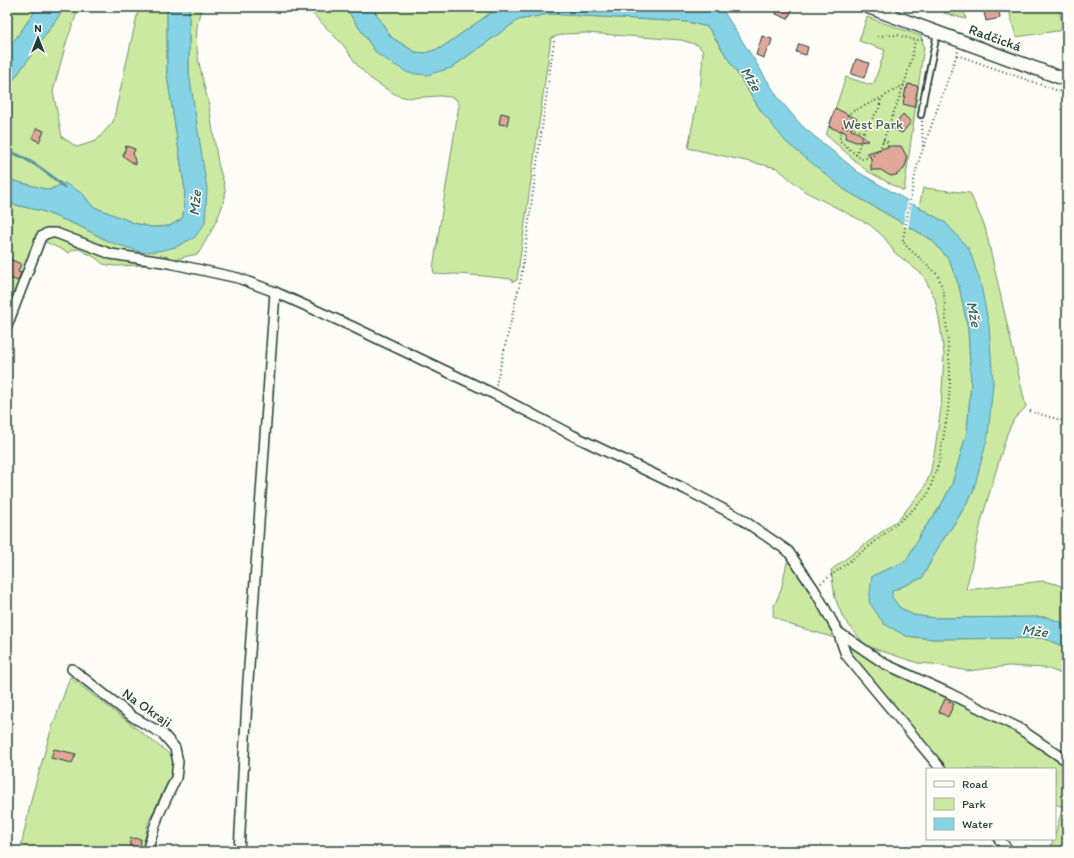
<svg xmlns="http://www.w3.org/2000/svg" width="1074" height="858" viewBox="0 0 1074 858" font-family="Itim,sans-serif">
<rect width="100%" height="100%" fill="#fdfcf7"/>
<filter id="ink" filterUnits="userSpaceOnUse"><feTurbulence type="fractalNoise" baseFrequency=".025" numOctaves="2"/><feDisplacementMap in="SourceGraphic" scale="8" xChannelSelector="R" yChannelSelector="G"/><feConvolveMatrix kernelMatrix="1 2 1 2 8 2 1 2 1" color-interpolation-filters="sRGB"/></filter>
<g filter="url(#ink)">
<!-- green -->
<g fill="#cbe9a1" stroke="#75936a">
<polygon points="7,7 38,7 7,51"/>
<polygon points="64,7 79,7 67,40 53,91 62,137 77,147 96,141 113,122 139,7 167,7 167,75 185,190 183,216 180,220 169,226 151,227 134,223 92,206 83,194 55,187 49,190 7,179 7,89 63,10"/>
<path d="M189,7H202C189,40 202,73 209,106C212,125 215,144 218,163C220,172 227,189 225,196C221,216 208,237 198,254L147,265L114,266L103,264L96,258L79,249L73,250L69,253L37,238L7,313V203L42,211L79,226L110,242L195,237L189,73Z"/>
<path d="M300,7H345L377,54L451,68L518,20L549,14L688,22L708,27L761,111L845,190L932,240L949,260L959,286L968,329L971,383L967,432L952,484L940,507L921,533L906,561L872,576L906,636L933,639L1043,638L1067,648V676L1046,668L1008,666L968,671L932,664L918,663L866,646L843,618L835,598L831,570L900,518L924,488L930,474L935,449L941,407L944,354L940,324L935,299L923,275L894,252L884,237L870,225L804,191L777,168L688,148L701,81L703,51L698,45L681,40L587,33L564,34L551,38L517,280L513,282L511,279C493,277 475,275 456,274C449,274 441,276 434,273L433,268L459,105L456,99L450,97L440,96L408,98L399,96L391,92L371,79L357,65L344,46L312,13Z"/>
<polygon points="372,7 499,7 441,48 425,53 415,52 391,37"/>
<polygon points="944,7 963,7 966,19 944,13"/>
<polygon points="1008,7 1058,7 1064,30 1016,37"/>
<polygon points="867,17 921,36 924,46 904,191 867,171 826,135 846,77 871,85 874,83 885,50 859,41"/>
<polygon points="923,188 970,193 985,227 1026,407 1014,419 1007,434 982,518 966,590 1043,581 1056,584 1067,589 1067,625 1047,617 935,618 913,615 899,607 891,596 892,591 922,578 940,544 958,518 973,492 993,383 946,223 919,207"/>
<polygon points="787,562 798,570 835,638 788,624 773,616 774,606 781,590"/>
<polygon points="838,632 885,664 949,693 1067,761 1067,848 1051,847 1053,839 1055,839 1055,834 1063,807 1055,804 1055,769 941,769 846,655"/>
<polygon points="70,677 172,756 174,769 148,823 143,851 20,851 32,796 50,734"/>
</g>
<!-- water -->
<g fill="#86d3e5" stroke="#5d979e">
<polygon points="38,7 64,7 63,10 7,89 7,51"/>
<polygon points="167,7 189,7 189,73 207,189 205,223 195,237 176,247 158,251 141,252 110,242 79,226 42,211 7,203 7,179 49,190 65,183 83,194 92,206 134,223 151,227 160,227 169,226 180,220 183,216 185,190 167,75"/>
<polygon points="345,7 372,7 391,37 415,52 425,53 441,48 499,7 715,7 722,9 779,99 802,126 858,172 946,223 969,249 980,281 989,326 993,383 988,436 973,492 958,518 940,544 922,578 892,591 892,597 899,607 913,615 935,618 1047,617 1067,625 1067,648 1043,638 933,639 906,636 884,624 869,602 872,576 906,561 921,533 940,507 952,484 967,432 971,383 968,329 959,286 949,260 932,240 845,190 786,142 761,111 708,27 688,22 549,14 518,20 451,68 427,75 408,73 377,54"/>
</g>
<!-- pier -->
<polygon fill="#fdfcf7" points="908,198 912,201 908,228 903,225"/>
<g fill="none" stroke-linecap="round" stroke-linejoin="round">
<!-- stream -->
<path stroke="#5d979e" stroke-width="3" d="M7,150C29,159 47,171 64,187"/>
</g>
<!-- building -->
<g fill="#e1a89a" stroke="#1f3d34">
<polygon points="778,7 793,7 788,19 776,14"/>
<polygon points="983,7 998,7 1000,18 986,21"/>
<polygon points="762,36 772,39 770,47 768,47 764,58 756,55"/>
<polygon points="799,44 808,47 806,55 796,52"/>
<polygon points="856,59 869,63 864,78 851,74"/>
<polygon points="908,84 918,86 914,107 903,104 906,88 907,89"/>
<polygon points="835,108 857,119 851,130 859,133 868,141 856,142 845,138 847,133 829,127"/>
<polygon points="501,113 509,115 507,125 499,124"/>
<polygon points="903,114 911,122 902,133 893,129"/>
<polygon points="37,128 44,131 39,142 32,138"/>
<polygon points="126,146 135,149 133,154 136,165 123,156"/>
<polygon points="891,146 901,146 906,155 907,160 904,169 896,175 891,176 887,174 881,170 871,170 871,158 867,153"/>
<polygon points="7,258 21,264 18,272 21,273 18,281 7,277"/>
<polygon points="945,699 954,704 948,717 939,712"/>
<polygon points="54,749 76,754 72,763 51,758"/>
<polygon points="131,838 141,839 140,851 129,851"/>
</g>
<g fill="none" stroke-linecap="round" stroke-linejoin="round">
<defs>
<polyline id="lane" points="921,115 924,96 937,34"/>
<g id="street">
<polyline points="7,326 41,237 47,233 56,233 111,254 169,263 238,278 275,292 351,326 494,394 572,435 687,490 740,518 788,551 814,589 838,632 885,664 949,693 1017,727 1067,761"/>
<polyline points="838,632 846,655 941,769"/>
<polyline points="72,669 133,717 163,734 175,748 178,762 176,778 158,816 147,851"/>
<polyline points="999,839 1009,851"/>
<polyline points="239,851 248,681 275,292"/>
</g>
<polyline id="secondary" points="868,7 1067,80"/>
</defs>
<!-- lane casing -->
<use href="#lane" stroke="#1f3d34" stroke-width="8"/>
<!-- street casing -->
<use href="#street" stroke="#1f3d34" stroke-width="12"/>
<!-- secondary casing -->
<use href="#secondary" stroke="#1f3d34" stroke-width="15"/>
<!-- path -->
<g stroke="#1f3d34" stroke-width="2" stroke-dasharray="1 3" stroke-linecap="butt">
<polyline points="878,36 897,35 915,40 924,40"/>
<polyline points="957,55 1067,94"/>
<polyline points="904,85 881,98 851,112 847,116 840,134 840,141 861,159 871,157 880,149 904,85 912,58 915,40"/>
<polyline points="922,121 923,147"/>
<polyline points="843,126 864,132"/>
<polyline points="883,140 887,142 888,147"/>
<polyline points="856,155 865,129 879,109 881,99"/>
<polyline points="496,385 521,278 554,41"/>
<polyline points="1030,411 1067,422"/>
<polyline points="821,583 871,545 908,514 923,500 928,494 939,462 948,411 950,385 950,369 944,295 939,278 935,272 905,245 903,239 913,185 918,163 958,51"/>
</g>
<!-- lane -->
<use href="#lane" stroke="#fdfcf7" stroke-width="4.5"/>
<!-- street -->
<use href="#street" stroke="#fdfcf7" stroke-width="9"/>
<!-- secondary -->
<use href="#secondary" stroke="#fdfcf7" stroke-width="12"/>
</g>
</g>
<g text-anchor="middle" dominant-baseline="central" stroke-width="3" stroke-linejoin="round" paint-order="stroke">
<!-- street labels -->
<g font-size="14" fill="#1f3d34" stroke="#fdfcf7">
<text transform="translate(995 38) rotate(20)">Radčická</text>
<text transform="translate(147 708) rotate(35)">Na Okraji</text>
</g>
<!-- park labels -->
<g font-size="14" fill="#415f4a" stroke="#fdfcf7">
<text x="873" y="124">West Park</text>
</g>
<!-- water labels -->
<g font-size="15" font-style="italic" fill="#396260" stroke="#fdfcf7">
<text transform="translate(751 79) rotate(58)">Mže</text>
<text transform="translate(195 203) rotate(-85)">Mže</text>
<text transform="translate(974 314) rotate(79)">Mže</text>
<text transform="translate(1035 631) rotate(6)">Mže</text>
</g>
</g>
<!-- margin -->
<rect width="1074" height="858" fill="none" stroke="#fdfcf7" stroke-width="24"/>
<rect x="12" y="12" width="1050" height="834" fill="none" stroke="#1f3d34" stroke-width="1.5" filter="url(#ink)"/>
<!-- legend -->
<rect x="926" y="768" width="130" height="72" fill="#fdfcf7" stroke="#a4b0a9"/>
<rect x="934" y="781" width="20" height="6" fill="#fdfcf7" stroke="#a4b0a9"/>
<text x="962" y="788" font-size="12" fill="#1f3d34">Road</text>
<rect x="934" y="798" width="20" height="12" fill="#cbe9a1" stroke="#a4b0a9"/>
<text x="962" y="808" font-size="12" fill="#1f3d34">Park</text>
<rect x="934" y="818" width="20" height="12" fill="#86d3e5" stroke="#a4b0a9"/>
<text x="962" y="828" font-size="12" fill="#1f3d34">Water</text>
<!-- north arrow -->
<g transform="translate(38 38)" stroke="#fdfcf7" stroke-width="3" paint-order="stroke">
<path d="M0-3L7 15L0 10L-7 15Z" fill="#1f3d34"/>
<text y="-6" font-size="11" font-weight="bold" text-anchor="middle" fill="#1f3d34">N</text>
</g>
</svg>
